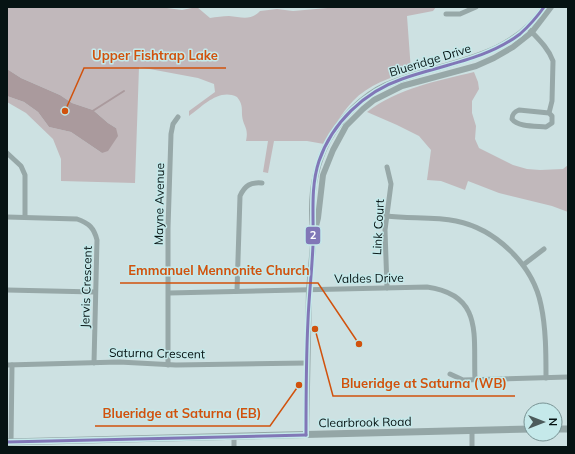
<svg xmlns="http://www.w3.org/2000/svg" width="575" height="454" viewBox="0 0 575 454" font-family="Mulish,sans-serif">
<rect width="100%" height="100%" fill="#cde1e2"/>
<!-- forest -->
<g fill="#c1b8bb">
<path d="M7,7H159L182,10L197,7L210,18C216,17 223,16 229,16C241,17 251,21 260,11L277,9L293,11L339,7H436L433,11L407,16L411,71C391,77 368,85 353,101C343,111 331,131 324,144L307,141H274L268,173L263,172L268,141H246C249,127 243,127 242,115C242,107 242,103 237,97C219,88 203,106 189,116V111L215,92L214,84L198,78L139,67L135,183L61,181V159L53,139L26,113L7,102V96L24,102L38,112L49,127L71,132L102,153L116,128L108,123L93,110L72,103L60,95L21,78L7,69Z"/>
<path d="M474,72L478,82L479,89L472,101V113L476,126L475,139L479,148L513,165L527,169L540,170L563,169L568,165V212L552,206L499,193L468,181L465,190L441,181L427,180L431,150L419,136L397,125L367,112C398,88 437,81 474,72Z"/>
</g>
<!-- water -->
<polygon fill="#aa9a9d" points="7,69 21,78 60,95 72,103 93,110 108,123 116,128 118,136 108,151 102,153 71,132 49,127 38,112 24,102 7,96"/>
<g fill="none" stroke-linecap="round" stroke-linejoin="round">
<!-- stream -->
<polyline stroke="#aa9a9d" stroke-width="2" points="91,112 124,91"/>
<!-- minor -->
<g stroke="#97a8a8" stroke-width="5">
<polyline points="446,14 460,14 476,7"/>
<path d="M527,27C536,37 548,47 553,61L552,101L549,113L552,116V123L546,127C535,126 518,127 512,119C512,114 514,112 519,110L549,113"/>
<polyline points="7,153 21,166 25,175 25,217"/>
<path d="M386,216C410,219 433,216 456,221C496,229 533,265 541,305C546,328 546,354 546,378"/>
<path d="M7,217L77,219C89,223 94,228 97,240L94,363"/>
<polyline points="523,265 544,249"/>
<polyline points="387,288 385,230 391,184 387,167"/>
<polyline points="7,290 95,292"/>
<path d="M237,291L240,196C245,185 251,182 262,183"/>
<path d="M169,293L427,287C484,295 473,336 475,379"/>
<polyline points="7,365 119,362 176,365 307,363"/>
<polyline points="168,365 168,228 171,134 173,124 178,117"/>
<polyline points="450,374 463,380 568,377"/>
<polyline points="472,431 472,447"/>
<polyline points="234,436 234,447"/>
<polyline points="11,442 12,365"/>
</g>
<!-- tertiary -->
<g stroke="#97a8a8" stroke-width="6">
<path d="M313,230C310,200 314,168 328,141C341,118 362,96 386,85C440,61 509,62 544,7"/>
<polyline points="306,435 309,290 314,234 318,218 323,175 333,150 346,126 363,109 374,100 402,86 476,66 494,58 513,47 532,32 551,7"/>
</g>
<!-- secondary -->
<g stroke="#94a6a6" stroke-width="7">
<polyline points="555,429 568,429"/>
<polyline points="7,442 531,429"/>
</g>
<defs>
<g id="bus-1">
<path d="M306,435C306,397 306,359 308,320C309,295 312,270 313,245C314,217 310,188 319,161C332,123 364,92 402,79C441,65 486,60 520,34C529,26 537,17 544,7"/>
<polyline points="7,442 306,435"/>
</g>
</defs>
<!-- bus-1 casing -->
<use href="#bus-1" stroke="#c5e9ea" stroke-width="6"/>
<!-- bus-1 -->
<use href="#bus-1" stroke="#8177b7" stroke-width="3"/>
</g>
<g text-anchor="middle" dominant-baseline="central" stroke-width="3" stroke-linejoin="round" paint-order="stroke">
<!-- street labels -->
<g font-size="12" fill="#061313" stroke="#c5e9ea">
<text transform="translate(430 60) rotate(-17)">Blueridge Drive</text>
<text transform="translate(159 204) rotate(-89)">Mayne Avenue</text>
<text transform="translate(378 227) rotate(-87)">Link Court</text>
<text transform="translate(369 278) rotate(-1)">Valdes Drive</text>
<text transform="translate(86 287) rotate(-88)">Jervis Crescent</text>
<text transform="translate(157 353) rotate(1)">Saturna Crescent</text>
<text transform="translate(365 422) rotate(-1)">Clearbrook Road</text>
</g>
</g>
<!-- callouts -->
<path fill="none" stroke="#d1520d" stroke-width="1.5" d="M65 111L84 68H226M359 344L318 283H120M315 329L333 396H515M299 385L270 426H95"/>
<g fill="#d1520d" stroke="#c5e9ea" stroke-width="1.5">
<circle cx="65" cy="111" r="4"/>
<circle cx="359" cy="344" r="4"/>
<circle cx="315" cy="329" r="4"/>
<circle cx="299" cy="385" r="4"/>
</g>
<g font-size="13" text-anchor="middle" font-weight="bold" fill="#d1520d" stroke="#c5e9ea" stroke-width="3" stroke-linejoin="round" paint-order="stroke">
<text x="155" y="60">Upper Fishtrap Lake</text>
<text x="219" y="275">Emmanuel Mennonite Church</text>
<text x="424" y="388">Blueridge at Saturna (WB)</text>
<text x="182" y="418">Blueridge at Saturna (EB)</text>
</g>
<rect stroke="#c5e9ea" stroke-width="1.5" x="305" y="226" width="16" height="19" rx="4" fill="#8177b7"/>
<g font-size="11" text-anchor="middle" font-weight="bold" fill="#fff">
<text x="313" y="239">2</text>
</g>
<!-- border -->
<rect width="575" height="454" fill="none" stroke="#061313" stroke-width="16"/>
<!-- north arrow -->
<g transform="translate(543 422) rotate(90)"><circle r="19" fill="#c5e9ea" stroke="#799394"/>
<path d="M0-3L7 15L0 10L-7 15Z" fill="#4c5b5b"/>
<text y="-6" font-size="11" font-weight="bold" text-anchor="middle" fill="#061313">N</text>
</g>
</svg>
